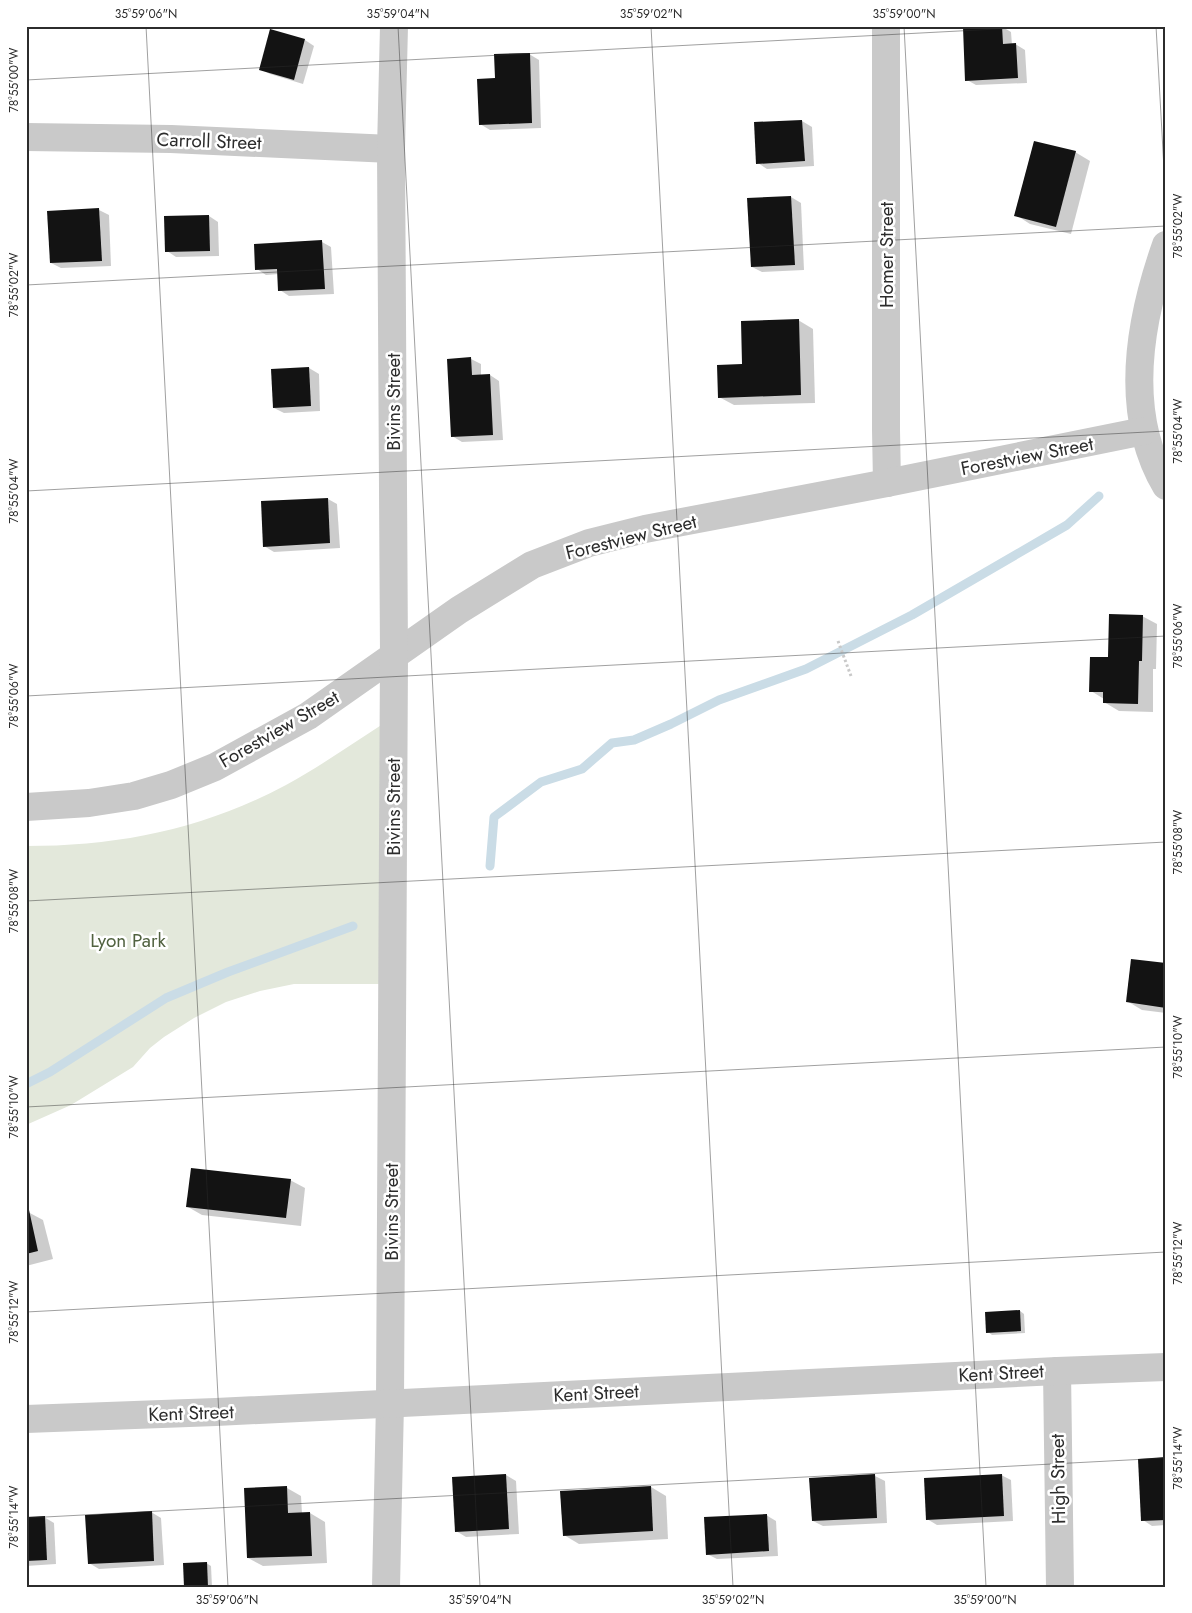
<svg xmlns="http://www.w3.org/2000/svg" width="1192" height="1613" viewBox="0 0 1192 1613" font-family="Jost,sans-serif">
<rect width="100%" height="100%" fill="#fff"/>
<!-- green -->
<path fill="#e3e8db" d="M386,722L384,984H294L260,991L226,1002L194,1018L164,1037L150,1048L133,1067L71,1105L26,1125V846C120,846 203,829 286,785C321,766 353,743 386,722Z"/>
<!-- shadow -->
<g fill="#0003">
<polygon points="1001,26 1011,32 1012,45 1015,44 1025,50 1027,83 976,85 967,80"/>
<polygon points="305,40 314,46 303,84 270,74 260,69"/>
<polygon points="529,54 539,60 541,128 490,130 480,124"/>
<polygon points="26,62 29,63 29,100 26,101"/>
<polygon points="802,121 812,127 814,166 767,169 758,163"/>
<polygon points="1075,152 1090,161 1071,234 1030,224 1016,215"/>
<polygon points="791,197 801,203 804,270 762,272 752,267"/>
<polygon points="99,210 109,215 111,266 61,268 51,263"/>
<polygon points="209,216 218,222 219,256 176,257 167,251"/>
<polygon points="322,242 331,247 334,294 289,296 280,290 279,274 266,275 257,269"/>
<polygon points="798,320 813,329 815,403 734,405 719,397 743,366"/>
<polygon points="471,359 481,364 481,375 490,375 499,381 503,440 462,442 452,436 448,360"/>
<polygon points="309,368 319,374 320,411 284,413 274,408"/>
<polygon points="328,499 337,504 340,548 274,552 264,546"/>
<polygon points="1142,616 1157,624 1156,669 1153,669 1153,712 1119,711 1104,702 1104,699 1091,691 1110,658"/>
<polygon points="1166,965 1166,1013 1142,1010 1127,1001"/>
<polygon points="290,1180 305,1188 301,1226 202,1215 188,1207"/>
<polygon points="26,1212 28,1212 43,1220 53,1259 26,1266"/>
<polygon points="1020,1311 1024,1314 1025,1333 992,1335 988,1332"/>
<polygon points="1166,1459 1166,1525 1152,1526 1143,1520"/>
<polygon points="506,1475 516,1481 519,1534 466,1537 456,1531"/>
<polygon points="1001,1475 1011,1480 1013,1521 937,1525 927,1519"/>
<polygon points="875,1476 885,1481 887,1523 823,1526 813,1521"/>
<polygon points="651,1487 666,1496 668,1539 579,1544 564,1535"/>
<polygon points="287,1488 301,1496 302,1514 310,1513 325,1522 327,1563 263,1566 248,1558"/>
<polygon points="151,1512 161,1518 164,1565 99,1569 89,1563"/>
<polygon points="766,1515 776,1521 778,1556 717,1559 707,1554"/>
<polygon points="44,1517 54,1523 56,1564 26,1566 26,1518"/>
<polygon points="206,1563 211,1566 212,1587 186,1587"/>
</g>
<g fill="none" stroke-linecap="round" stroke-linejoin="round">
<!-- stream -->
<g stroke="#cadce6" stroke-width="9">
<polyline points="490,866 494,817 541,782 582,769 612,743 634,740 671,724 719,700 806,669 912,615 1067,525 1099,496"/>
<polyline points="26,1084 50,1072 166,998 228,972 353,926"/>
</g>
</g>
<!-- building -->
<g fill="#131313">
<polygon points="1002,26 1003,44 1016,43 1018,78 965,81 963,27"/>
<polygon points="270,29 305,39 294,80 259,70"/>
<polygon points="530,53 532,123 479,125 477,79 495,78 494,54"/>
<polygon points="802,120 805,161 756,164 754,122"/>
<polygon points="1034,141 1076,151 1056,227 1014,216"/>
<polygon points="791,196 795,265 751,267 747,198"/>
<polygon points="99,208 102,261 50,263 47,211"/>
<polygon points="209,215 210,251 165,252 164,216"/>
<polygon points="322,240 325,289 278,291 277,269 255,270 254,244"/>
<polygon points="799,319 801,395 718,398 717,365 742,364 741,321"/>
<polygon points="471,357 472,375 490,374 493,435 451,437 447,359"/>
<polygon points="309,367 311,406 273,408 271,369"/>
<polygon points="328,498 330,543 263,547 261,501"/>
<polygon points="1109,614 1143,615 1142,661 1139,661 1138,704 1103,703 1103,692 1089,692 1090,657 1108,657"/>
<polygon points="1131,959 1166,963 1166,1008 1126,1002"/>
<polygon points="191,1168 291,1179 286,1218 186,1207"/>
<polygon points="29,1210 38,1251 26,1254 26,1211"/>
<polygon points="1020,1310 1021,1331 986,1333 985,1312"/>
<polygon points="1166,1457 1166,1520 1141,1521 1138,1459"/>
<polygon points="506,1474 509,1529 455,1532 452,1477"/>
<polygon points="875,1474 877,1518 812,1521 809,1478"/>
<polygon points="1002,1474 1004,1516 926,1520 924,1478"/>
<polygon points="287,1486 288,1513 310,1512 312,1556 247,1558 244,1488"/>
<polygon points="651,1486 653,1531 563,1536 560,1491"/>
<polygon points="152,1511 154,1561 88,1564 85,1515"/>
<polygon points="767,1514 769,1551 706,1555 704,1517"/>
<polygon points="45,1516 47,1560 26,1561 26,1517"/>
<polygon points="207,1562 208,1587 184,1587 183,1563"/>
</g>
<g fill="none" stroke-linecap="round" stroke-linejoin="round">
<!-- path -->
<polyline stroke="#c9c9c9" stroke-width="3" stroke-dasharray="2.5 2.5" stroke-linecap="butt" points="838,641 851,676"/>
<!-- minor -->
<g stroke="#c9c9c9" stroke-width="28">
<polyline points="886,26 886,430 887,483"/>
<polyline points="26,137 171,139 391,149"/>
<path d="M1166,245C1139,321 1123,413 1166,486"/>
<polyline points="26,807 89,803 134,796 171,785 215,767 308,716 459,610 532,565 589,543 645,529 887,483 1144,431"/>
<polyline points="1057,1371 1060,1587"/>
<polyline points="386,1587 390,1403 394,656 391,149 394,26"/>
</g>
<!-- tertiary -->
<polyline stroke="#c9c9c9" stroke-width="28" points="26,1419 216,1412 1057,1371 1166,1367"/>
</g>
<!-- ticks -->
<path fill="none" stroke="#2c2c2c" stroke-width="1" stroke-opacity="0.45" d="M146,26L228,1587M398,26L480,1587M651,26L733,1587M904,26L986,1587M1156,26L1166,205M26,80L1054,26M26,285L1166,226M26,491L1166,431M26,696L1166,636M26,901L1166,842M26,1107L1166,1047M26,1312L1166,1252M26,1518L1166,1458"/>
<g text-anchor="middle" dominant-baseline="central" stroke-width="5" stroke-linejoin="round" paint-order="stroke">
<!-- street labels -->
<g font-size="19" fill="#2c2c2c" stroke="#fff">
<text transform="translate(209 141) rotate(2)">Carroll Street</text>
<text transform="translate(886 255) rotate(-90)">Homer Street</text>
<text transform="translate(393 402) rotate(-90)">Bivins Street</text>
<text transform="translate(1027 456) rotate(-11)">Forestview Street</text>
<text transform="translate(631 537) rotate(-14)">Forestview Street</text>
<text transform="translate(279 729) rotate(-30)">Forestview Street</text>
<text transform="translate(393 807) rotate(-90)">Bivins Street</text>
<text transform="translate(391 1212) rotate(-90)">Bivins Street</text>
<text transform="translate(1001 1373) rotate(-3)">Kent Street</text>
<text transform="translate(596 1393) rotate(-3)">Kent Street</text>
<text transform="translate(191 1413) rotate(-2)">Kent Street</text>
<text transform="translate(1058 1479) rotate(-91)">High Street</text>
</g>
<!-- park labels -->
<g font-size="19" fill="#516240" stroke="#fff">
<text x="128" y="940">Lyon Park</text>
</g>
</g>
<!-- border -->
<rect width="1192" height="1613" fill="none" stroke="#ffffff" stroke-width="55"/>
<rect x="28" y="28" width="1136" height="1558" fill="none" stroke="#2c2c2c" stroke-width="2"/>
<g font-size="12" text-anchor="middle" fill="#2c2c2c">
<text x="146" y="18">35°59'06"N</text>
<text x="398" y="18">35°59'04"N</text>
<text x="651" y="18">35°59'02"N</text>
<text x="904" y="18">35°59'00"N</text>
<text transform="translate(14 80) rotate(-90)" y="4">78°55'00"W</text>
<text transform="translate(1178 226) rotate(-90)" y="4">78°55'02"W</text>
<text transform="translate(14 285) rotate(-90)" y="4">78°55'02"W</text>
<text transform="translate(1178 431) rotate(-90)" y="4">78°55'04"W</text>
<text transform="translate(14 491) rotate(-90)" y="4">78°55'04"W</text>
<text transform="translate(1178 636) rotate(-90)" y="4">78°55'06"W</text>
<text transform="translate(14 696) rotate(-90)" y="4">78°55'06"W</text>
<text transform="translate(1178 842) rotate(-90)" y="4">78°55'08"W</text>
<text transform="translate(14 901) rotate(-90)" y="4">78°55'08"W</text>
<text transform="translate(1178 1047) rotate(-90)" y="4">78°55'10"W</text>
<text transform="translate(14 1107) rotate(-90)" y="4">78°55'10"W</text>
<text transform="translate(1178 1253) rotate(-90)" y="4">78°55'12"W</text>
<text transform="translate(14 1312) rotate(-90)" y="4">78°55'12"W</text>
<text transform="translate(1178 1458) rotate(-90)" y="4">78°55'14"W</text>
<text transform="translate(14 1517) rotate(-90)" y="4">78°55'14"W</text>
<text x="227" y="1604">35°59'06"N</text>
<text x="480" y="1604">35°59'04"N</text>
<text x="733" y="1604">35°59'02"N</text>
<text x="985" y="1604">35°59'00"N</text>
</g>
</svg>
